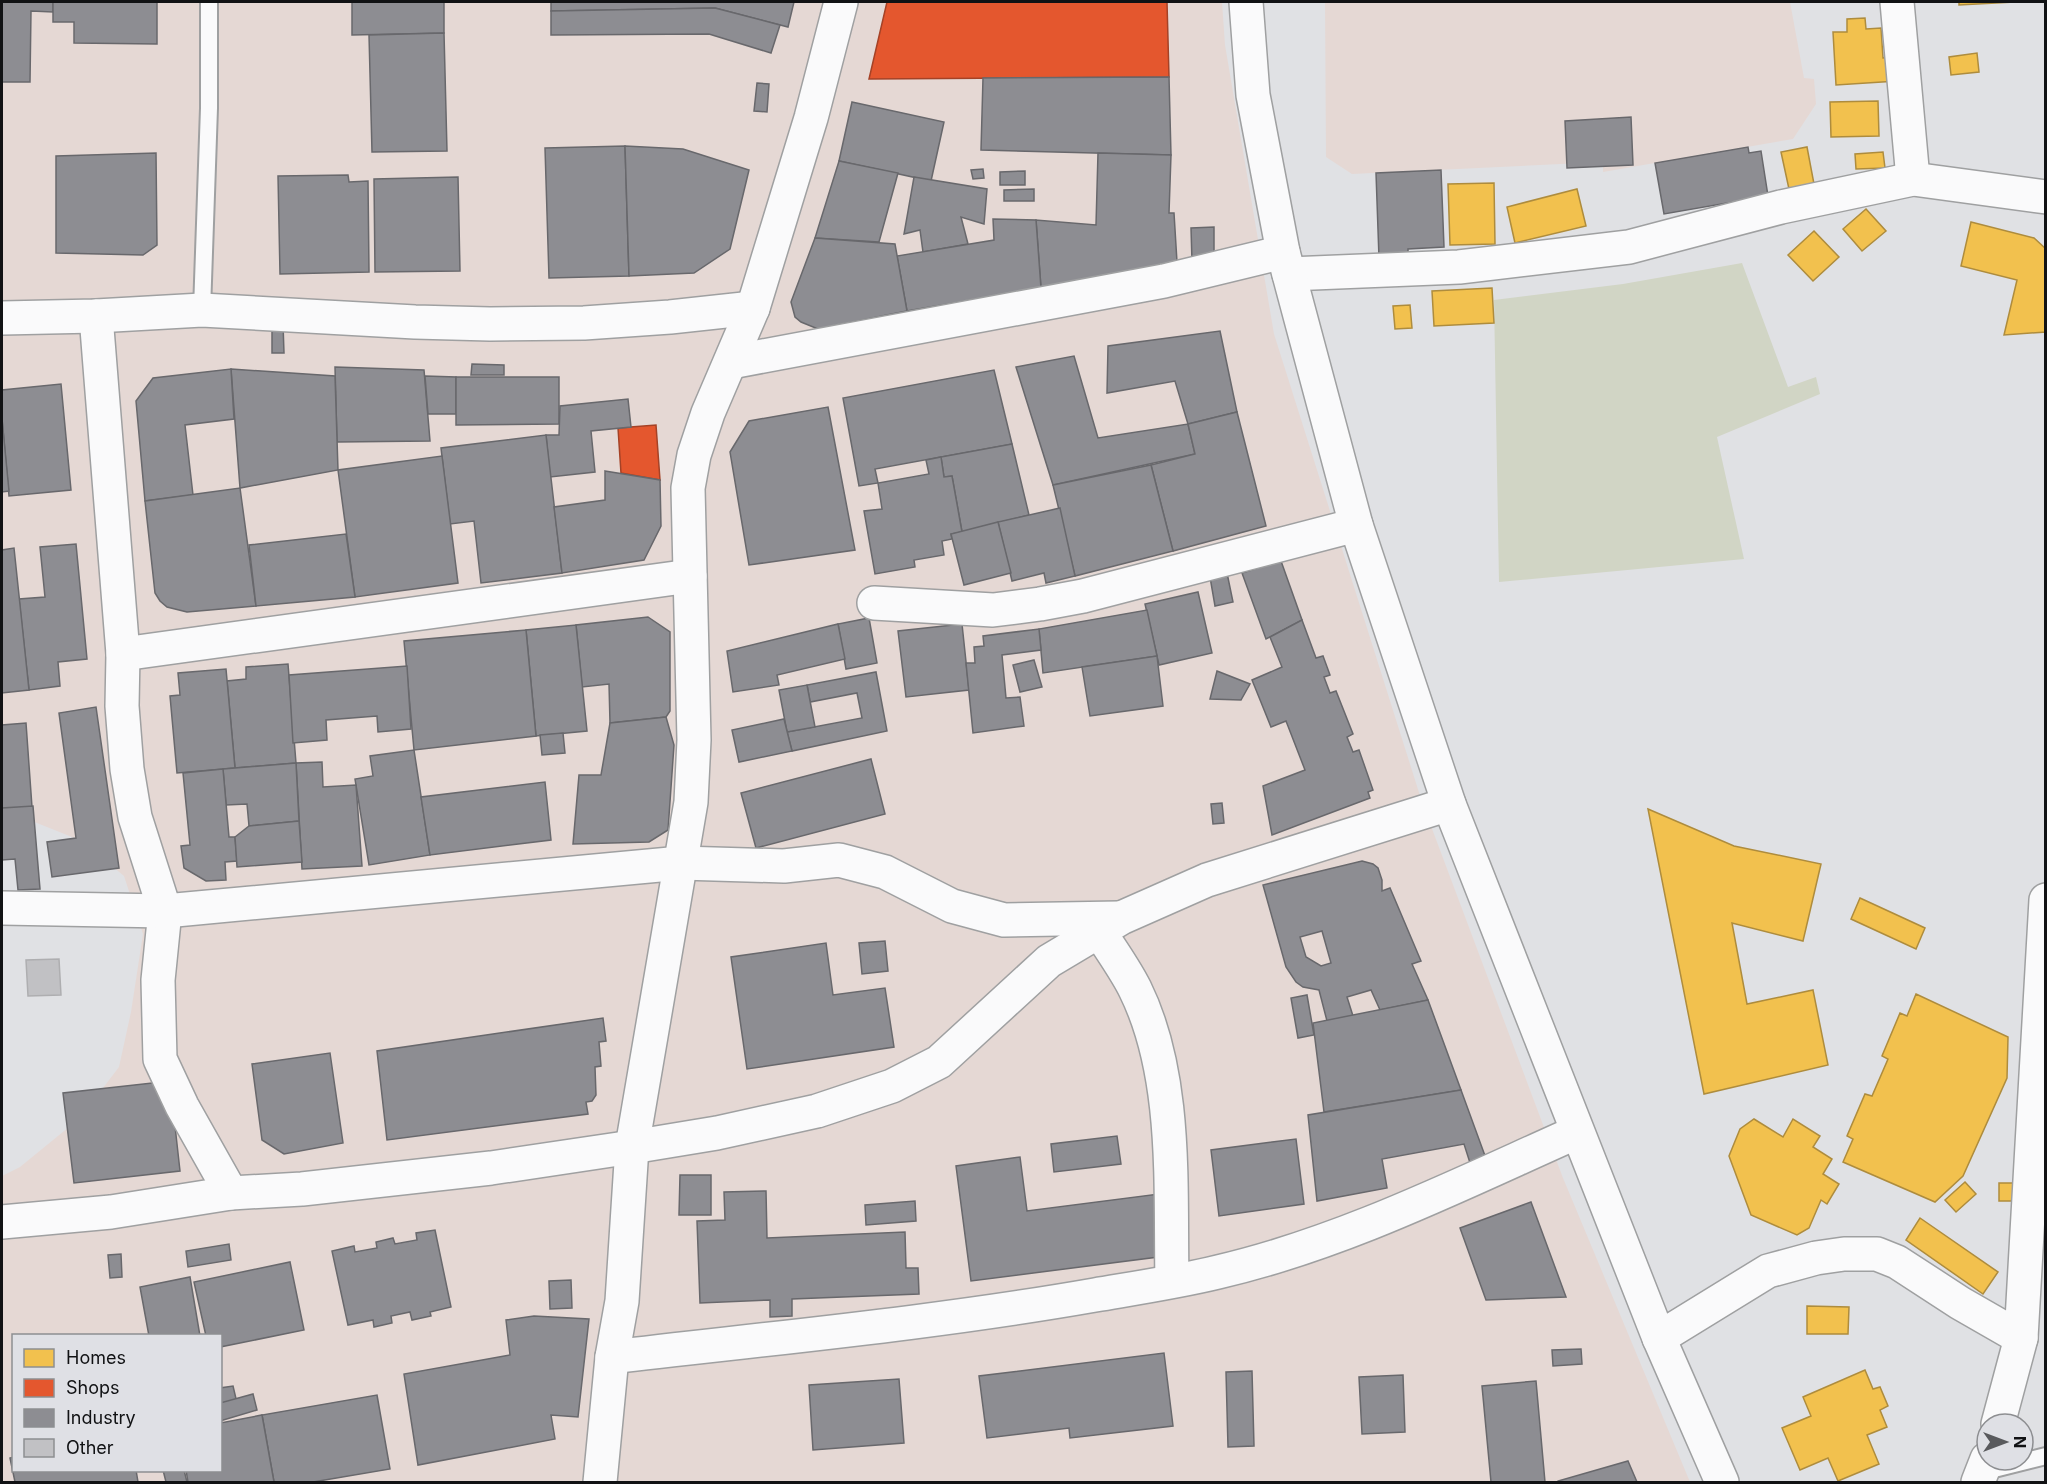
<svg xmlns="http://www.w3.org/2000/svg" width="2047" height="1484" viewBox="0 0 2047 1484" font-family="Inter,sans-serif">
<rect width="100%" height="100%" fill="#e0e1e4"/>
<!-- industrial -->
<g fill="#e5d8d4" fill-rule="evenodd">
<path d="M2,2H1222L1225,45L1274,334L1422,802L1563,1178L1690,1482H2V1176L20,1167L80,1118L119,1067L131,1012L143,934L124,876L82,841L2,809ZM14,1336H220V1470H14Z"/>
<polygon points="1325,2 1790,2 1804,78 1814,79 1816,104 1793,139 1603,172 1603,162 1352,174 1326,157"/>
</g>
<!-- green -->
<polygon fill="#d1d5c5" points="1742,263 1788,387 1816,377 1820,394 1717,437 1744,559 1499,582 1494,300 1623,284"/>
<!-- homes -->
<g fill="#f2c14e" stroke="#ae8c3d" stroke-width="1.5">
<polygon points="1959,2 2015,2 1959,5"/>
<polygon points="1865,18 1866,29 1881,28 1883,58 1896,57 1897,81 1836,85 1833,32 1847,32 1847,19"/>
<polygon points="1977,53 1979,72 1951,75 1949,57"/>
<polygon points="1878,101 1879,136 1831,137 1830,102"/>
<polygon points="1807,147 1814,184 1789,189 1781,152"/>
<polygon points="1883,152 1885,168 1856,169 1855,154"/>
<polygon points="1494,183 1495,244 1450,245 1448,184"/>
<polygon points="1577,189 1586,226 1515,243 1507,207"/>
<polygon points="1866,209 1886,231 1862,251 1843,229"/>
<polygon points="1971,222 2034,238 2046,249 2046,332 2004,335 2017,280 1961,266"/>
<polygon points="1814,231 1839,257 1813,281 1788,255"/>
<polygon points="1492,288 1494,323 1434,326 1432,291"/>
<polygon points="1410,305 1412,328 1395,329 1393,306"/>
<polygon points="1648,809 1734,846 1821,864 1803,941 1732,923 1747,1004 1813,990 1828,1065 1704,1094"/>
<polygon points="1860,898 1925,928 1916,949 1851,919"/>
<polygon points="1916,994 2008,1037 2007,1078 1963,1176 1935,1202 1843,1162 1853,1139 1847,1136 1865,1094 1872,1096 1888,1059 1882,1056 1900,1013 1907,1016"/>
<polygon points="1754,1119 1783,1137 1793,1119 1820,1136 1813,1147 1832,1159 1823,1174 1839,1184 1827,1204 1821,1200 1809,1228 1797,1235 1751,1215 1729,1156 1740,1129"/>
<polygon points="1965,1182 1976,1194 1956,1212 1945,1200"/>
<rect x="1999" y="1183" width="14" height="18"/>
<polygon points="1920,1218 1998,1272 1983,1294 1906,1240"/>
<polygon points="1807,1306 1849,1307 1848,1334 1807,1334"/>
<polygon points="1865,1370 1873,1389 1880,1387 1888,1406 1880,1410 1887,1427 1867,1435 1879,1464 1838,1481 1828,1458 1800,1470 1782,1428 1811,1416 1803,1397"/>
</g>
<!-- shops -->
<g fill="#e4572e" stroke="#a54226" stroke-width="1.5">
<polygon points="887,2 1167,2 1169,77 869,79"/>
<polygon points="656,425 660,480 621,473 618,428"/>
</g>
<!-- industry -->
<g fill="#8d8d92" stroke="#68686c" stroke-width="1.5" fill-rule="evenodd">
<polygon points="2,2 53,2 53,12 31,11 30,82 2,82"/>
<polygon points="53,2 157,2 157,44 74,43 74,22 53,22"/>
<polygon points="352,2 444,2 444,33 352,35"/>
<polygon points="551,2 794,2 788,27 715,8 551,11"/>
<polygon points="715,8 780,25 771,53 709,34 551,35 551,11"/>
<polygon points="444,33 447,151 372,152 369,35"/>
<polygon points="1169,77 1171,155 981,150 983,78"/>
<polygon points="757,83 769,84 767,112 754,111"/>
<polygon points="852,102 944,122 931,181 839,161"/>
<polygon points="1631,117 1633,165 1567,168 1565,121"/>
<polygon points="625,146 629,276 549,278 545,148"/>
<polygon points="625,146 683,149 749,170 730,249 694,273 629,276"/>
<polygon points="1748,147 1749,153 1761,151 1768,196 1664,214 1655,163"/>
<polygon points="156,153 157,245 143,255 56,253 56,156"/>
<polygon points="1098,153 1171,155 1169,213 1174,213 1177,262 1041,288 1036,220 1096,225"/>
<polygon points="839,161 898,173 879,242 815,238"/>
<polygon points="983,169 984,178 973,179 971,170"/>
<polygon points="1441,170 1444,247 1408,249 1408,257 1379,258 1376,173"/>
<polygon points="1025,171 1025,185 1000,185 1000,172"/>
<polygon points="348,175 349,182 368,181 369,272 280,274 278,176"/>
<polygon points="458,177 460,271 375,272 374,179"/>
<polygon points="914,177 987,189 984,224 961,217 968,244 923,252 920,230 904,234"/>
<polygon points="1034,189 1034,201 1004,201 1004,190"/>
<polygon points="993,219 1036,220 1041,288 907,311 897,256 994,240"/>
<polygon points="1214,227 1214,260 1192,261 1191,228"/>
<polygon points="815,238 895,244 907,311 818,329 801,322 795,317 791,302"/>
<polygon points="272,324 283,324 284,353 272,353"/>
<polygon points="1220,331 1237,412 1188,424 1175,381 1107,393 1108,346"/>
<polygon points="1074,356 1098,438 1188,424 1195,454 1053,485 1016,367"/>
<polygon points="472,364 504,365 504,375 471,375"/>
<polygon points="335,367 424,370 430,441 337,442"/>
<polygon points="231,369 335,376 338,470 240,488"/>
<polygon points="231,369 234,419 185,425 193,495 145,501 136,401 153,378"/>
<polygon points="994,370 1012,444 875,469 878,483 859,486 843,398"/>
<polygon points="425,376 456,377 456,414 428,414"/>
<polygon points="456,377 559,377 559,424 456,425"/>
<polygon points="61,384 71,490 9,496 2,419 2,390"/>
<polygon points="628,399 631,427 591,431 595,472 550,477 546,435 559,435 560,406"/>
<polygon points="828,407 855,550 749,565 730,452 749,421"/>
<polygon points="1237,412 1266,526 1173,551 1151,465 1195,454 1188,424"/>
<polygon points="2,419 9,491 2,492"/>
<polygon points="546,435 562,573 481,583 474,521 450,524 441,448"/>
<polygon points="1012,444 1029,515 962,532 952,476 944,477 941,457"/>
<polygon points="442,456 458,583 355,597 338,470"/>
<polygon points="941,457 944,477 952,476 962,532 951,534 952,539 942,541 944,555 914,560 915,567 875,574 864,511 882,509 878,483 929,474 926,460"/>
<polygon points="1151,465 1173,551 1075,576 1053,485"/>
<polygon points="605,471 660,480 661,526 644,560 562,573 554,507 605,500"/>
<polygon points="240,488 256,606 187,612 167,607 160,601 155,593 145,501"/>
<polygon points="1060,508 1075,576 1046,583 1044,573 1012,581 998,522"/>
<polygon points="998,522 1011,573 964,585 951,534"/>
<polygon points="346,534 355,597 256,606 249,545"/>
<polygon points="76,544 87,659 58,662 60,686 29,690 19,599 45,597 40,547"/>
<polygon points="14,548 29,690 2,693 2,550"/>
<polygon points="1281,561 1302,620 1266,639 1242,573"/>
<polygon points="1227,573 1233,602 1215,606 1210,577"/>
<polygon points="1198,592 1212,653 1159,665 1145,604"/>
<polygon points="1147,610 1157,656 1043,673 1039,629"/>
<polygon points="648,617 670,632 670,711 666,717 610,723 609,684 582,687 576,625"/>
<polygon points="869,618 877,663 846,669 838,624"/>
<polygon points="1302,620 1316,658 1323,656 1330,675 1324,677 1330,693 1336,691 1353,734 1347,737 1353,752 1359,750 1373,790 1368,792 1370,798 1272,835 1263,786 1305,770 1286,721 1271,727 1252,680 1282,667 1270,637"/>
<polygon points="838,624 845,659 777,675 779,685 733,692 727,651"/>
<polygon points="962,624 969,690 906,697 898,631"/>
<polygon points="576,625 587,731 536,736 526,630"/>
<polygon points="1039,629 1041,650 1002,655 1006,698 1020,697 1024,726 973,733 966,663 975,663 974,647 984,646 983,636"/>
<polygon points="526,630 536,736 414,750 404,641"/>
<polygon points="1157,656 1163,706 1090,716 1082,667"/>
<polygon points="1034,660 1042,687 1020,692 1013,665"/>
<polygon points="288,664 296,763 235,768 227,681 246,679 246,667"/>
<polygon points="407,666 411,729 378,732 377,716 326,720 327,740 293,743 289,675"/>
<polygon points="226,669 235,768 177,773 170,696 180,695 178,673"/>
<polygon points="1217,671 1250,684 1241,700 1210,699"/>
<polygon points="876,672 887,731 792,751 787,732 862,718 857,693 810,702 807,685"/>
<polygon points="807,685 815,727 787,732 779,690"/>
<polygon points="96,707 119,868 52,877 47,842 76,838 59,713"/>
<polygon points="666,717 674,745 668,830 649,842 573,844 579,775 601,775 610,723"/>
<polygon points="784,719 792,751 739,762 732,730"/>
<polygon points="26,723 32,807 2,809 2,725"/>
<polygon points="563,733 565,753 542,755 540,735"/>
<polygon points="414,750 430,855 369,865 355,779 373,776 370,756"/>
<polygon points="871,759 885,814 756,848 741,793"/>
<polygon points="322,762 323,787 356,785 362,866 302,869 296,763"/>
<polygon points="296,763 299,821 249,826 247,804 226,805 223,769"/>
<polygon points="223,769 229,837 235,837 237,861 225,862 226,880 206,881 184,868 181,846 190,845 183,773"/>
<polygon points="545,782 551,840 430,855 421,797"/>
<polygon points="1222,803 1224,823 1213,824 1211,804"/>
<polygon points="33,806 40,889 18,890 15,859 2,860 2,808"/>
<polygon points="299,821 302,862 237,867 235,837 249,826"/>
<path d="M1362,861L1373,864L1378,868L1382,880V891L1390,888L1421,961L1412,964L1428,1000L1380,1010L1371,990L1347,997L1353,1016L1327,1021L1319,990L1303,987L1296,982L1286,967L1263,885ZM1322,931L1331,963L1321,966L1306,957L1300,937Z"/>
<polygon points="885,941 888,971 862,974 859,943"/>
<polygon points="826,943 833,995 885,988 894,1047 747,1069 731,957"/>
<polygon points="1307,995 1314,1035 1298,1038 1291,998"/>
<polygon points="1428,1000 1461,1090 1324,1112 1313,1023"/>
<polygon points="603,1018 606,1041 599,1042 601,1066 595,1067 596,1095 592,1101 586,1102 588,1114 387,1140 377,1051"/>
<polygon points="330,1053 343,1143 284,1154 262,1140 252,1064"/>
<polygon points="170,1081 180,1171 74,1183 63,1093"/>
<polygon points="1461,1090 1488,1164 1472,1169 1464,1144 1382,1159 1387,1188 1317,1201 1308,1115"/>
<polygon points="1117,1136 1121,1164 1054,1172 1051,1144"/>
<polygon points="1296,1139 1304,1204 1219,1216 1211,1150"/>
<polygon points="1020,1157 1027,1211 1159,1194 1166,1256 971,1281 956,1166"/>
<polygon points="680,1175 711,1175 711,1215 679,1215"/>
<polygon points="766,1191 767,1238 905,1232 906,1268 918,1268 919,1294 792,1299 792,1316 770,1317 770,1300 700,1303 697,1221 725,1220 724,1192"/>
<polygon points="915,1201 916,1221 866,1225 865,1205"/>
<polygon points="1531,1202 1566,1297 1486,1300 1460,1228"/>
<polygon points="435,1230 451,1307 430,1312 431,1316 412,1320 410,1312 391,1316 392,1323 374,1327 373,1320 348,1325 332,1251 354,1246 355,1252 377,1248 376,1242 393,1238 395,1244 417,1240 416,1233"/>
<polygon points="229,1244 231,1260 188,1267 186,1251"/>
<polygon points="121,1254 122,1277 110,1278 108,1255"/>
<polygon points="290,1262 304,1330 220,1347 220,1336 206,1336 194,1282"/>
<polygon points="190,1277 200,1336 149,1336 140,1287"/>
<polygon points="571,1280 572,1308 550,1309 549,1281"/>
<polygon points="534,1316 589,1319 578,1417 551,1415 555,1439 418,1465 404,1374 510,1355 506,1320"/>
<polygon points="1581,1349 1582,1364 1553,1366 1552,1350"/>
<polygon points="1164,1353 1173,1426 1070,1438 1069,1428 987,1438 979,1376"/>
<polygon points="1252,1371 1254,1446 1228,1447 1226,1372"/>
<polygon points="1403,1375 1405,1432 1362,1434 1359,1377"/>
<polygon points="899,1379 904,1443 813,1450 809,1385"/>
<polygon points="1536,1381 1545,1482 1491,1482 1482,1386"/>
<polygon points="233,1386 237,1403 220,1406 220,1388"/>
<polygon points="253,1394 257,1410 220,1421 220,1403"/>
<polygon points="377,1395 390,1469 313,1482 274,1482 262,1415"/>
<polygon points="262,1415 274,1482 188,1482 186,1470 220,1470 220,1423"/>
<polygon points="14,1457 14,1470 136,1470 138,1482 15,1482 10,1458"/>
<polygon points="1628,1461 1637,1482 1558,1482 1558,1481"/>
<polygon points="163,1470 184,1470 187,1482 166,1482"/>
</g>
<!-- building -->
<polygon fill="#c1c1c4" stroke="#aeaeb0" stroke-width="1.5" points="59,959 61,995 28,996 26,960"/>
<g fill="none" stroke-linecap="round" stroke-linejoin="round">
<defs>
<g id="lane">
<polyline points="202,310 209,108 209,2"/>
<polyline points="1982,1472 2046,1456"/>
</g>
<g id="street">
<polyline points="1897,2 1913,179"/>
<polyline points="1289,274 1459,267 1629,247 1781,207 1913,179 2046,197"/>
<polyline points="96,316 123,654 122,706 127,769 135,817 165,911 158,980 160,1059 182,1106 231,1193 302,1189 491,1168 632,1147 717,1133 817,1111 892,1086 939,1062 1049,961 1121,918 1207,880 1449,804"/>
<polyline points="2,318 96,316 202,310 415,322 490,324 584,323 670,317 753,308"/>
<polyline points="731,362 1164,281 1283,252"/>
<polyline points="874,603 993,610 1040,604 1083,596 1356,525"/>
<polyline points="123,654 690,576"/>
<polyline points="2,908 165,911 681,863 784,866 839,860 885,872 952,906 1004,920 1119,918"/>
<path d="M1099,931C1111,950 1125,969 1135,989C1178,1076 1170,1187 1172,1281"/>
<polyline points="2,1222 111,1212 231,1193"/>
<polyline points="1659,1338 1768,1271 1816,1258 1844,1254 1877,1254 1897,1262 1960,1303 2021,1338"/>
<path d="M612,1357C773,1338 935,1323 1095,1295C1136,1288 1177,1282 1218,1272C1343,1243 1460,1184 1577,1132"/>
<polyline points="1998,1424 2021,1338 2046,900"/>
<polyline points="600,1482 612,1357 622,1301 632,1147 691,802 694,740 688,488 694,455 708,413 753,308 811,118 841,2"/>
<polyline points="1978,1482 1987,1459"/>
</g>
<polyline id="secondary" points="1246,2 1253,95 1283,252 1356,525 1449,804 1659,1338 1722,1482"/>
</defs>
<!-- lane casing -->
<use href="#lane" stroke="#9fa0a1" stroke-width="20"/>
<!-- street casing -->
<use href="#street" stroke="#9fa0a1" stroke-width="36"/>
<!-- secondary casing -->
<use href="#secondary" stroke="#9fa0a1" stroke-width="36"/>
<!-- lane -->
<use href="#lane" stroke="#fafafb" stroke-width="16"/>
<!-- street -->
<use href="#street" stroke="#fafafb" stroke-width="33"/>
<!-- secondary -->
<use href="#secondary" stroke="#fafafb" stroke-width="33"/>
</g>
<!-- border -->
<rect width="2047" height="1484" fill="none" stroke="#111214" stroke-width="6"/>
<!-- legend -->
<rect x="12" y="1334" width="210" height="138" fill="#dfe0e5" stroke="#8d8e91" stroke-width="1.5"/>
<rect x="24" y="1349" width="30" height="18" fill="#f2c14e" stroke="#8d8e91" stroke-width="1.5"/>
<text x="66" y="1364" font-size="18" fill="#111214">Homes</text>
<rect x="24" y="1379" width="30" height="18" fill="#e4572e" stroke="#8d8e91" stroke-width="1.5"/>
<text x="66" y="1394" font-size="18" fill="#111214">Shops</text>
<rect x="24" y="1409" width="30" height="18" fill="#8d8d92" stroke="#8d8e91" stroke-width="1.5"/>
<text x="66" y="1424" font-size="18" fill="#111214">Industry</text>
<rect x="24" y="1439" width="30" height="18" fill="#c1c1c4" stroke="#8d8e91" stroke-width="1.5"/>
<text x="66" y="1454" font-size="18" fill="#111214">Other</text>
<!-- north arrow -->
<g transform="translate(2005 1442) rotate(90)"><circle r="28" fill="#dfe0e5" stroke="#8d8e91" stroke-width="1.5"/>
<path d="M0-4.5L10 22L0 15L-10 22Z" fill="#595a5d"/>
<text y="-9" font-size="16" font-weight="bold" text-anchor="middle" fill="#111214">N</text>
</g>
</svg>
